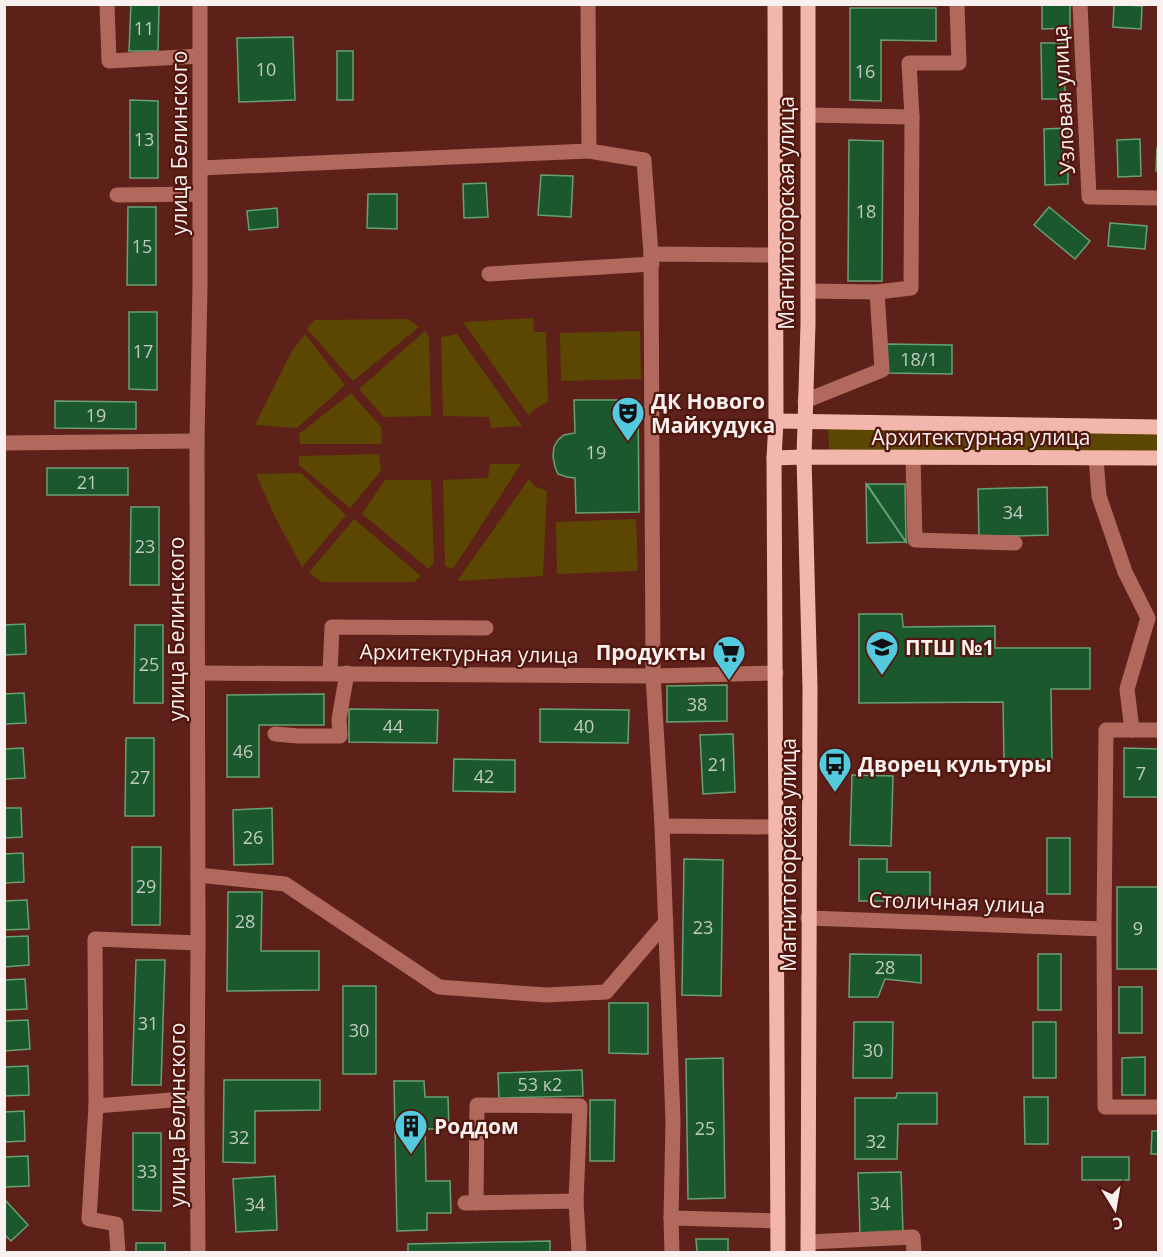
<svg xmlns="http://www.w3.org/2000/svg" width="1163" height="1257" viewBox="0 0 1163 1257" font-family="'Open Sans',sans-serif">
<rect width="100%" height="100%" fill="#5d2119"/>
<!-- green -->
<g fill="#5b4702">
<polygon points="533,318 534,332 546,332 548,402 535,409 529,416 463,322"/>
<polygon points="408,319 419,327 353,381 307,329 314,320"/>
<polygon points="425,331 429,337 431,416 384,417 359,389"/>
<polygon points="640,331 641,379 561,381 560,333"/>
<polygon points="305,334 345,385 297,428 255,425 292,351"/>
<polygon points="457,334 522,426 491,428 489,417 443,416 441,337"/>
<polygon points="351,393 381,427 382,444 300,444 299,434"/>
<polygon points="828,429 1158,431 1158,452 829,450"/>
<polygon points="379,454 381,471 350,508 299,465 299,456"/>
<polygon points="490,464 521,464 453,569 445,566 443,480 488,478"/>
<polygon points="301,473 346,515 302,567 275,517 256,474"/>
<polygon points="529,479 534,486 547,491 543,576 457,581"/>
<polygon points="385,480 431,480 434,562 429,569 362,514"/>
<polygon points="354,519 421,576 414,582 321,582 309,572"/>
<polygon points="636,519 638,571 557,574 556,522"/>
</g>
<!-- building -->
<g fill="#1c582e" stroke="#67a173" stroke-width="1.5">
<polygon points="131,4 159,4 158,51 129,51"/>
<polygon points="1114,4 1142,6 1141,29 1113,27"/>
<polygon points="1042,5 1070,5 1070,28 1042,29"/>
<polygon points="850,8 936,8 936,41 881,40 881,101 850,100"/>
<polygon points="293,37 295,100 239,102 237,38"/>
<polygon points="1041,43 1065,43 1065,99 1042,99"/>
<rect x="337" y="51" width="16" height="49"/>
<polygon points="130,100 158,101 158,178 130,178"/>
<polygon points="1068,128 1068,184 1045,185 1044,129"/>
<polygon points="1140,139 1141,176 1118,177 1117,140"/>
<polygon points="849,140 883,141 882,281 848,281"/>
<polygon points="1157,148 1158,148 1158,171 1156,171"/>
<polygon points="541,175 573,176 571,217 538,215"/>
<polygon points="486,183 488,217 464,218 463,184"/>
<polygon points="368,194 397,194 397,229 367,228"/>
<polygon points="128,207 156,207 156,285 127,285"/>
<polygon points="1049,207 1090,241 1075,259 1034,225"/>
<polygon points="277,208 278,227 249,230 247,211"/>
<polygon points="1110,223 1147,226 1145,249 1108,246"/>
<polygon points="129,312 157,312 157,390 129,389"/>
<polygon points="887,344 952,345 952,374 887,373"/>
<polygon points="574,400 638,400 639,512 576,513 575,478 567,477 558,474 555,467 553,456 554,447 558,440 564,435 575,433"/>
<polygon points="55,401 136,402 136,429 55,428"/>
<rect x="47" y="468" width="81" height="27"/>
<polygon points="866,484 906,542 867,543"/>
<polygon points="867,484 905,484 906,542"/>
<polygon points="1047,487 1048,535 979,537 978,489"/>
<polygon points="131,507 159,507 159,585 130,585"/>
<polygon points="859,614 902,614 903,627 995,626 995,648 1090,648 1090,689 1051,689 1052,760 1004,760 1003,702 859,703"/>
<polygon points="25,624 26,654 4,655 4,625"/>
<polygon points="135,625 163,625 163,703 134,703"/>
<polygon points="727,685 727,721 667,722 667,686"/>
<polygon points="24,693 26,723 4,724 4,694"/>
<polygon points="324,694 324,725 259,725 259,777 227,777 227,695"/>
<polygon points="349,709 438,710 437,743 349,742"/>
<polygon points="540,709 629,710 628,743 540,742"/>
<polygon points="733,734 735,792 703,794 700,735"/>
<polygon points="126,738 154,738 154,816 125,816"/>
<polygon points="23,748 25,778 4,779 4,749"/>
<polygon points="1124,748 1158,749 1158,797 1124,797"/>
<polygon points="454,759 515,760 515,792 453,791"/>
<polygon points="852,775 893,776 891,846 850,845"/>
<polygon points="4,808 21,808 22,837 4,838"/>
<polygon points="272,808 273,864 234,865 233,810"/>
<rect x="1047" y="838" width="23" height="56"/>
<polygon points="132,847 161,847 160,925 132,925"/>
<polygon points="23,853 24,882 4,883 4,854"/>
<polygon points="684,859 723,860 721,996 682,995"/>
<polygon points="859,859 887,859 887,872 930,872 930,901 859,901"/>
<rect x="1117" y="887" width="41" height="82"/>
<polygon points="228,892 262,892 261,951 319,951 319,990 227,991"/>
<polygon points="27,900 29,929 4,930 4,901"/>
<polygon points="28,936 29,965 4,967 4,937"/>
<polygon points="850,954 921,955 921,983 885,979 878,997 849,997"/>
<rect x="1038" y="954" width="23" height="56"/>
<polygon points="136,960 165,960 161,1085 132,1085"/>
<polygon points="25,979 27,1009 4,1010 4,980"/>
<rect x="343" y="986" width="33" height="88"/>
<rect x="1119" y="987" width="23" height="46"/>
<polygon points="609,1003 648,1003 648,1054 609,1053"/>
<polygon points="28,1020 30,1049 4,1051 4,1021"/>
<polygon points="854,1022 893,1022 892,1078 853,1078"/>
<rect x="1033" y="1022" width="23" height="56"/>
<polygon points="1145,1057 1145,1095 1122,1095 1122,1058"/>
<polygon points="723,1058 725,1198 688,1199 686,1059"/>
<polygon points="28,1066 29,1095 4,1096 4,1067"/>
<polygon points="582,1070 583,1096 499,1098 498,1073"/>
<polygon points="224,1080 320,1080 320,1110 255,1111 255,1163 223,1162"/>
<polygon points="394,1081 424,1081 425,1097 448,1097 449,1129 425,1129 426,1181 450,1181 451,1213 427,1213 427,1230 397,1231"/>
<polygon points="897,1093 937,1093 937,1124 898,1124 897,1159 855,1159 855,1098 896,1098"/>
<polygon points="1024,1097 1048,1097 1048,1144 1025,1144"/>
<polygon points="590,1100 615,1100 614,1161 590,1161"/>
<polygon points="24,1111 25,1141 4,1142 4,1112"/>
<polygon points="1152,1131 1158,1131 1158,1154 1151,1154"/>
<polygon points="133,1133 161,1133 161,1211 133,1210"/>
<polygon points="28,1156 29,1186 4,1187 4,1157"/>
<rect x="1082" y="1157" width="47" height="23"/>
<polygon points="901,1172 903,1233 860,1234 858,1173"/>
<polygon points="275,1176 277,1230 236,1232 233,1179"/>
<polygon points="6,1201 28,1225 11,1241 4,1234 4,1202"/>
<polygon points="696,1239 728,1239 728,1252 697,1252"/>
<polygon points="550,1241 550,1252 408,1252 408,1244"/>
<rect x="136" y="1243" width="29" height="9"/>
</g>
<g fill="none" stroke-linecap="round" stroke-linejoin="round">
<!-- minor -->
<g stroke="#b2695d" stroke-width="15">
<polyline points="107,4 109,61 200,56"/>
<polyline points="1080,4 1089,197 1158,198"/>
<polyline points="808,115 912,117 911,288 877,292"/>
<polyline points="912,117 909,63 959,63 957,4"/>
<polyline points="589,151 644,160 651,254"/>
<polyline points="200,168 589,151 588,4"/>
<polyline points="117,195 200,194"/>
<polyline points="489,274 652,264"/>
<polyline points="805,401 882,370 877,292 808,291"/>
<polyline points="4,443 197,441"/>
<polyline points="913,457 915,540 1015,543"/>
<polyline points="1096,458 1099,496 1125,572 1148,618 1127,689 1132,730"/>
<polyline points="197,673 653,676 776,673"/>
<polyline points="330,673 332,627 486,628"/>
<polyline points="1158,730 1106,730 1104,929 1105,1107 1158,1107"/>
<polyline points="275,734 298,736 340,736 339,719 347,673"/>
<polyline points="662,826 653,676 651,254 776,255"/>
<polyline points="777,827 662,826 673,1121 671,1218 778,1221"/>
<polyline points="198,875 285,884 439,987 546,995 606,992 666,922"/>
<polyline points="808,918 1104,929"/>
<polyline points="197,1098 96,1106 95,939 198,943"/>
<polyline points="96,1106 89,1219 116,1224 118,1252"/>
<polyline points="465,1203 576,1201 579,1252"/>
<polyline points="476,1203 477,1105 580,1106 576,1201"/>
<polyline points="671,1218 672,1252"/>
<polyline points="808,1242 913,1237 914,1252"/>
<polyline points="198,1252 197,1098 198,943 197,441 200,286 200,4"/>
</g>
<!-- major -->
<g stroke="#f3b6ac" stroke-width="15">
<polyline points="775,4 776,421 774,458 778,1252"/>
<polyline points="808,4 808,324 804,457 810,687 808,1252"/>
<polyline points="776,421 1158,427"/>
<polyline points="774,458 804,457 1158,458"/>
</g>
</g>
<!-- icons -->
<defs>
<symbol id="theatre-pin" viewBox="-11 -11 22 30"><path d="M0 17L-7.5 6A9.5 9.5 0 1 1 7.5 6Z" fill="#54cade" stroke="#51160e"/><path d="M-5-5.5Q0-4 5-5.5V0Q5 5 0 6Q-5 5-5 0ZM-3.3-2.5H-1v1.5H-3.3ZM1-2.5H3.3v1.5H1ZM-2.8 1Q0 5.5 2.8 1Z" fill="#111"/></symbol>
<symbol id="school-pin" viewBox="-11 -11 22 30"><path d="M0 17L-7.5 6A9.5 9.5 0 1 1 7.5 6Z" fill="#54cade" stroke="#51160e"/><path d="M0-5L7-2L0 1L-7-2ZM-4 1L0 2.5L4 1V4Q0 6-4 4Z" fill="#111"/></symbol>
<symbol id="supermarket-pin" viewBox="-11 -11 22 30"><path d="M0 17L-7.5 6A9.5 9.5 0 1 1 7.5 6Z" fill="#54cade" stroke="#51160e"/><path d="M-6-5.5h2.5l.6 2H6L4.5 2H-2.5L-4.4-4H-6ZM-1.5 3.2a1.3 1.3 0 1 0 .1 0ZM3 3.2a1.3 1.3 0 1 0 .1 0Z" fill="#111"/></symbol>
<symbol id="bus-pin" viewBox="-11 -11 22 30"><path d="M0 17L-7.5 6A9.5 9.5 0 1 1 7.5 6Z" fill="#54cade" stroke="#51160e"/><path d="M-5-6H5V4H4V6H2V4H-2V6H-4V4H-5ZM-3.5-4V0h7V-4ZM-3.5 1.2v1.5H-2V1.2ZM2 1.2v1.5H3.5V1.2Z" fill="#111"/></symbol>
<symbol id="building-pin" viewBox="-11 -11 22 30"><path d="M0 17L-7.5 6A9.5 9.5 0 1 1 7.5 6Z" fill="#54cade" stroke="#51160e"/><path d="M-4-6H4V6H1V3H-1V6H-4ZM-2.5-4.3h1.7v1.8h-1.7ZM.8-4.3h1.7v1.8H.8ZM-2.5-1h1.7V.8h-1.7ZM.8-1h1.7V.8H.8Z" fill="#111"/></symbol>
</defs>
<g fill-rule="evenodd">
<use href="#theatre-pin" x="609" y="394" width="38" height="52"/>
<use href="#school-pin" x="863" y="628" width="38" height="52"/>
<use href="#supermarket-pin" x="710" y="633" width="38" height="52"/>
<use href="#bus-pin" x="816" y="745" width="38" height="52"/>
<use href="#building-pin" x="392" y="1107" width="38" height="52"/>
</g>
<g text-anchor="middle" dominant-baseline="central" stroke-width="4.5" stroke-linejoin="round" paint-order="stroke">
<!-- number labels -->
<g font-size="18" fill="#c2cbc0">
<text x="144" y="28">11</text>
<text x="266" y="69">10</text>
<text x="865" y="71">16</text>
<text x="144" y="139">13</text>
<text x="866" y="211">18</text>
<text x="142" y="246">15</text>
<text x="143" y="351">17</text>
<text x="919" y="359">18/1</text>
<text x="96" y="415">19</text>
<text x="596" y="452">19</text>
<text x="87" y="482">21</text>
<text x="1013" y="512">34</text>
<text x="145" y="546">23</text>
<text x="149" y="664">25</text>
<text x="697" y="704">38</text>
<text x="393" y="726">44</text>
<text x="584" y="726">40</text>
<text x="243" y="751">46</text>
<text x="718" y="764">21</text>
<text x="1141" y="773">7</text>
<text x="484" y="776">42</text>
<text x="140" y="777">27</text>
<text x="253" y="837">26</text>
<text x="146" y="886">29</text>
<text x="245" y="921">28</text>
<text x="703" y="927">23</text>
<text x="1138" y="928">9</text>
<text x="885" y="967">28</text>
<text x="148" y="1023">31</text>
<text x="359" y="1030">30</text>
<text x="873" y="1050">30</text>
<text x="540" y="1084">53 к2</text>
<text x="705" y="1128">25</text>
<text x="239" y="1137">32</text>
<text x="876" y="1141">32</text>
<text x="147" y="1171">33</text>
<text x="880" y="1203">34</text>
<text x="255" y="1204">34</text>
</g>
<!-- street labels -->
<g font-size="21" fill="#f9f1f0" stroke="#51160e">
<text transform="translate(1063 100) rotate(-93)">Узловая улица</text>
<text transform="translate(179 143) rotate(-90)">улица Белинского</text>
<text transform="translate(786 213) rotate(-90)">Магнитогорская улица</text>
<text x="981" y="437">Архитектурная улица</text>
<text transform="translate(176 629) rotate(-90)">улица Белинского</text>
<text transform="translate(469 653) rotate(1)">Архитектурная улица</text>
<text transform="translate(788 855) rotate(-90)">Магнитогорская улица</text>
<text transform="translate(957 902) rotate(2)">Столичная улица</text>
<text transform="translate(177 1115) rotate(-90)">улица Белинского</text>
</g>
<!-- poi labels -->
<g font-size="21" font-weight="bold" fill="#f9f1f0" stroke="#51160e" text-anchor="start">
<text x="651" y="401">ДК Нового<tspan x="651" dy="24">Майкудука</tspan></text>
<text x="905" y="647">ПТШ №1</text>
<text x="706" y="652" text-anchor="end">Продукты</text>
<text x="858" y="764">Дворец культуры</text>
<text x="434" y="1126">Роддом</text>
</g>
</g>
<!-- border -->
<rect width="1163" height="1257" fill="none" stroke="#f9f1f0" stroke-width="12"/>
<!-- north arrow -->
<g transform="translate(1115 1209) rotate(169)" stroke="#51160e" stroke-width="4.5" paint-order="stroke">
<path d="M0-4.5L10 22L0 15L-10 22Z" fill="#f9f1f0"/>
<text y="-9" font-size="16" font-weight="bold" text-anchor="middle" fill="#f9f1f0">С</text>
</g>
</svg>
